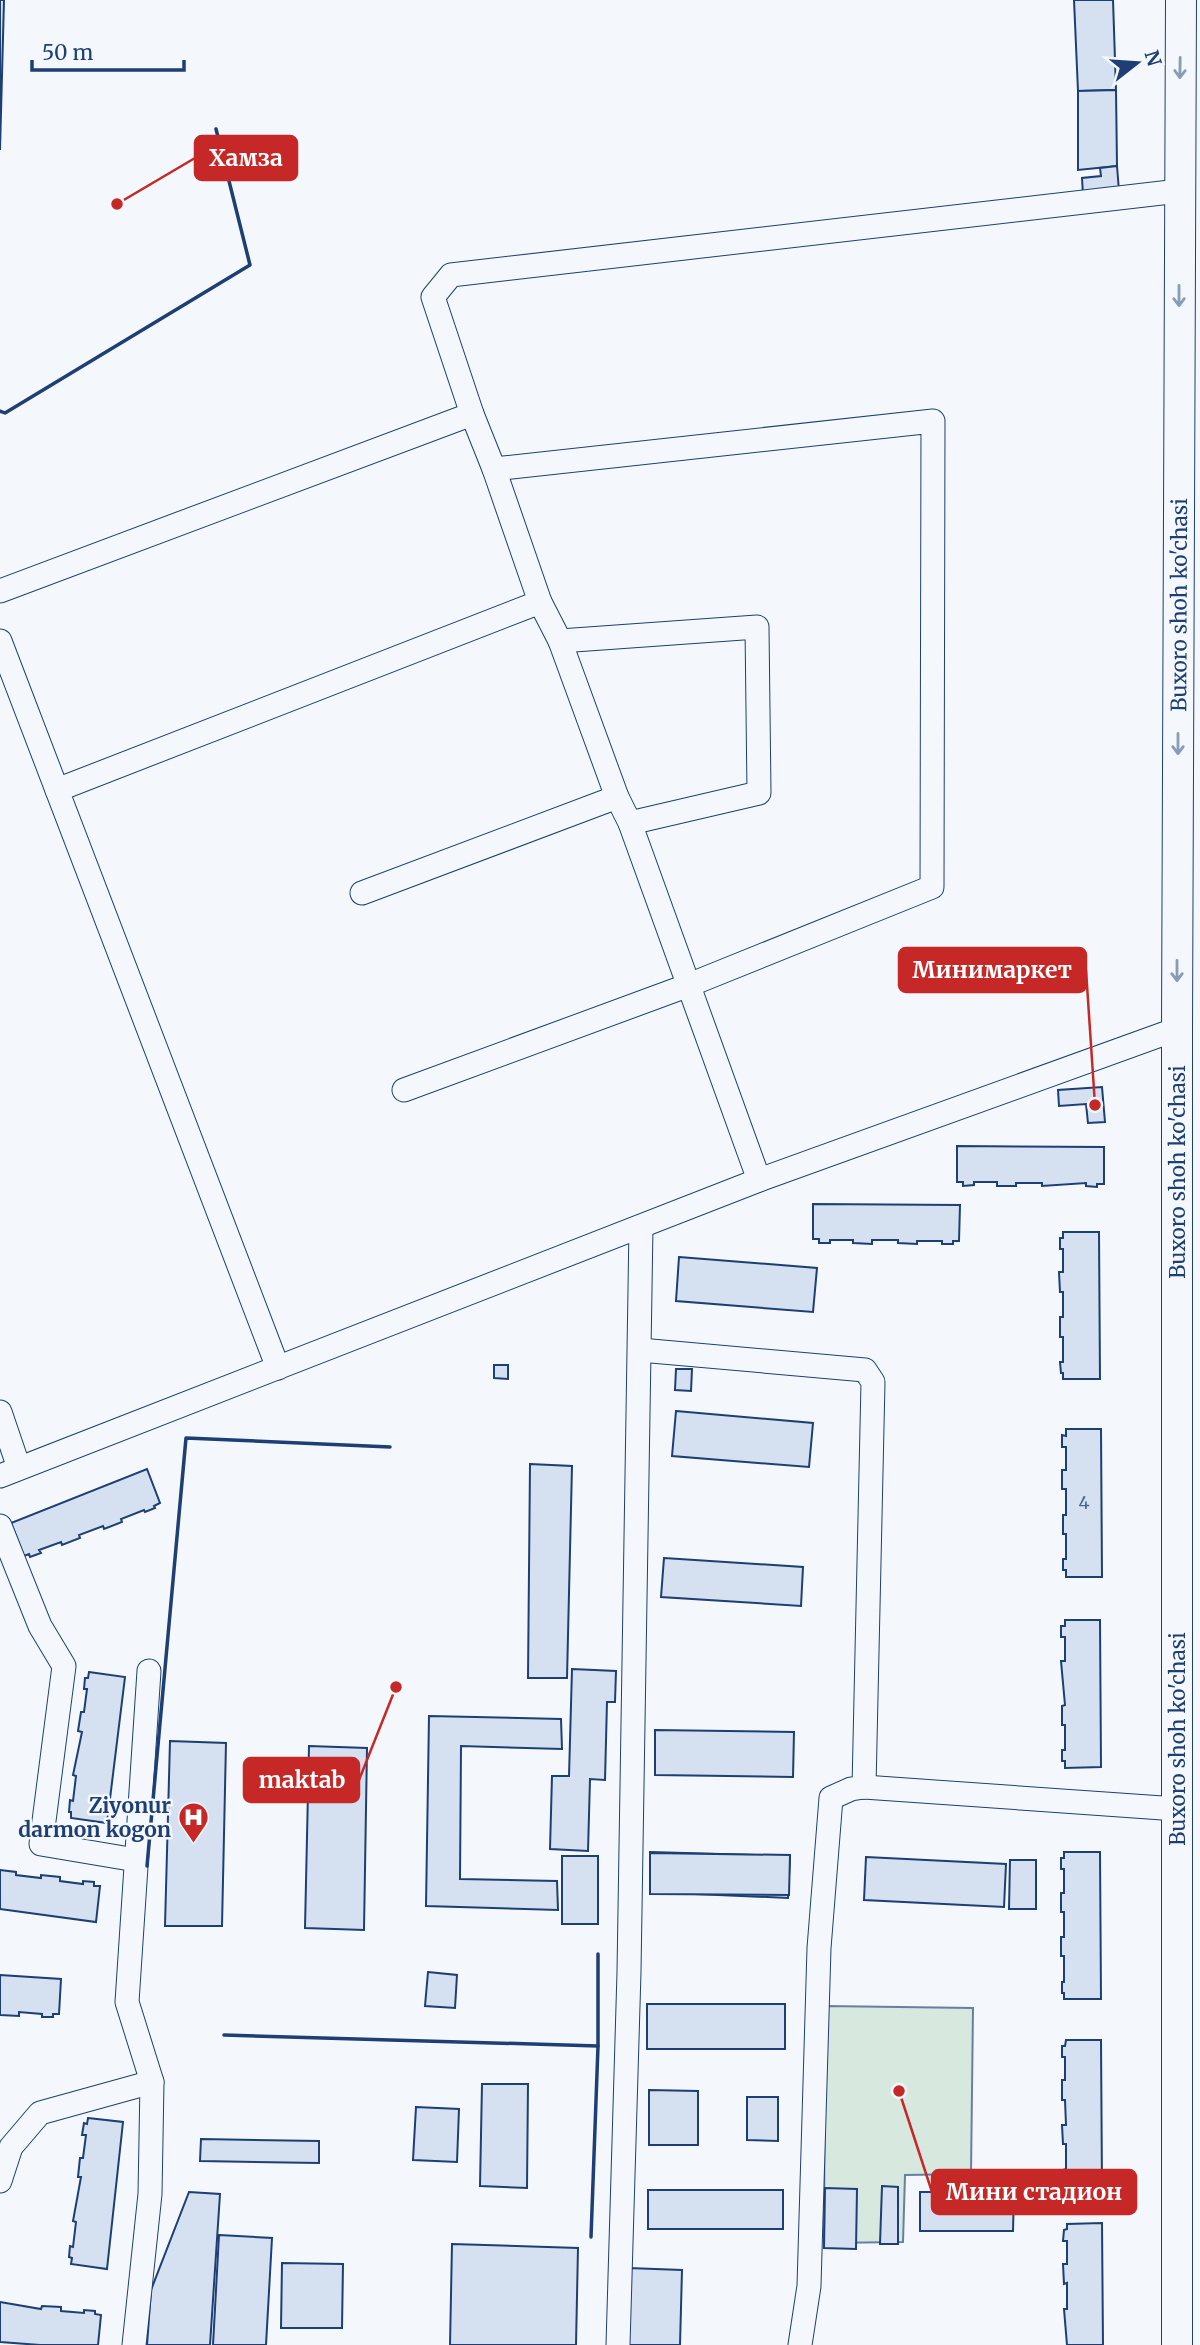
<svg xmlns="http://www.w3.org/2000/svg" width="1200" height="2345" viewBox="0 0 1200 2345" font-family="Merriweather,serif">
<rect width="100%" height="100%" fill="#f4f7fb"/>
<!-- green -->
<polygon fill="#d7e8df" stroke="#687fa3" stroke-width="2" points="825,2006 973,2008 971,2174 905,2175 903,2242 824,2243"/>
<!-- building -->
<g fill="#d5e0f0" stroke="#1d3f73" stroke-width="2">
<polygon points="0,0 4,0 0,150"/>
<polygon points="1074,0 1113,0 1116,90 1078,91"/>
<polygon points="1116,90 1117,166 1078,170 1078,91"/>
<polygon points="1117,166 1119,191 1083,195 1082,178 1101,176 1100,168"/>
<polygon points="1102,1087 1105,1122 1088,1123 1086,1104 1059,1106 1058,1090"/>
<polygon points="957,1146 1104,1147 1104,1184 1097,1184 1097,1187 1086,1186 1086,1183 1042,1186 1042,1183 1016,1183 1016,1186 997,1186 997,1182 974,1182 974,1185 963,1186 963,1182 957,1182"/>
<polygon points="813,1204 960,1205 959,1241 953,1241 953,1244 942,1244 942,1241 917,1241 917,1244 898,1243 898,1240 872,1240 872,1244 853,1243 853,1240 830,1240 830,1243 819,1243 819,1239 813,1239"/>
<polygon points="1063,1232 1099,1232 1100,1379 1063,1379 1063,1373 1061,1373 1060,1362 1063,1362 1063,1337 1060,1337 1060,1317 1063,1317 1063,1292 1060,1292 1059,1272 1063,1272 1063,1249 1060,1249 1060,1238 1063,1238"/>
<polygon points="679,1257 817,1268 813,1312 676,1301"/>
<polygon points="494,1365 508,1365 508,1379 494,1378"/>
<polygon points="676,1369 692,1369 691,1391 675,1390"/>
<polygon points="676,1411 813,1423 809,1467 672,1456"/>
<polygon points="1066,1429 1101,1429 1102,1577 1066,1577 1066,1570 1063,1570 1063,1559 1066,1559 1066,1534 1063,1534 1063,1515 1066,1515 1066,1489 1062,1489 1062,1470 1066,1470 1066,1447 1062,1447 1062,1435 1066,1436"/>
<polygon points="530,1464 572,1466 567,1678 528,1678"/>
<polygon points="147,1469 160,1503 154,1506 155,1508 145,1512 144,1510 121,1519 122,1522 104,1529 103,1526 79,1535 80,1538 62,1545 61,1542 39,1550 41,1553 30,1557 29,1554 24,1556 11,1523"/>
<polygon points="664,1558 803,1567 801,1606 661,1597"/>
<polygon points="1065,1620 1100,1620 1101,1767 1065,1768 1065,1761 1062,1761 1062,1750 1065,1750 1065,1725 1062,1725 1062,1706 1065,1705 1061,1661 1065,1661 1065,1637 1061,1637 1061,1626 1065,1626"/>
<polygon points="572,1669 616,1671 615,1702 607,1702 605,1780 590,1779 588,1851 550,1849 552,1776 569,1776"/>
<polygon points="89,1672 125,1677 107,1823 71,1818 71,1812 69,1812 70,1800 73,1801 76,1776 73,1775 82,1732 78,1731 81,1712 84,1712 87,1689 84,1689 85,1678 88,1678"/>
<polygon points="429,1716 561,1719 562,1749 461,1746 460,1879 557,1881 558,1910 426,1906"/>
<polygon points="655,1730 794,1732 793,1777 655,1775"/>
<polygon points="170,1741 226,1743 222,1926 165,1926"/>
<polygon points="309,1746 367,1748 364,1930 305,1928"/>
<polygon points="650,1852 790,1856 788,1898 650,1892"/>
<polygon points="1064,1852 1100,1852 1101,1999 1064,1999 1064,1993 1062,1993 1062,1982 1064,1982 1064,1956 1061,1956 1061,1937 1064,1937 1064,1912 1061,1912 1061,1893 1064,1893 1064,1869 1061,1869 1061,1858 1064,1858"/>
<polygon points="650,1853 790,1855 789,1895 650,1894"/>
<rect x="562" y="1856" width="36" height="68"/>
<polygon points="866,1857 1006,1864 1004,1907 864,1900"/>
<polygon points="1010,1860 1036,1860 1036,1909 1009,1909"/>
<polygon points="0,1870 16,1872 16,1875 41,1878 41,1875 60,1877 60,1881 83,1884 83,1881 94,1882 94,1886 100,1886 96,1922 0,1909"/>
<polygon points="428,1972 457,1975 455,2008 425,2006"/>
<polygon points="0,1975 61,1979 59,2014 53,2014 53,2017 42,2017 42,2014 19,2012 19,2016 0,2015"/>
<rect x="647" y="2004" width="138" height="45"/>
<polygon points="1066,2040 1101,2040 1102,2187 1066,2187 1066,2180 1063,2180 1063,2170 1066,2169 1066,2144 1063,2144 1062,2125 1066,2125 1065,2100 1062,2100 1062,2080 1065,2080 1065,2057 1062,2057 1062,2046 1065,2046"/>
<polygon points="482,2084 528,2084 527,2188 480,2186"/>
<polygon points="649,2090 698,2091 698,2145 649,2145"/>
<polygon points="747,2097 778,2097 778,2141 747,2140"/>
<polygon points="416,2107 459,2109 457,2162 413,2160"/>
<polygon points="88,2118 123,2122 107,2269 71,2264 72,2258 69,2257 70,2246 73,2247 76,2222 73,2221 81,2177 78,2177 80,2158 83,2158 86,2135 82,2135 84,2123 87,2124"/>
<polygon points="201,2139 319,2141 319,2163 200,2161"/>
<polygon points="882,2186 898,2187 898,2244 880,2244"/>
<polygon points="825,2188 857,2189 856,2249 824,2248"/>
<rect x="648" y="2190" width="135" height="39"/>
<polygon points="189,2192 220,2194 210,2345 147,2345 151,2290"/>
<polygon points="920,2192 1014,2192 1013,2231 920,2231"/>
<polygon points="1102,2223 1103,2345 1067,2345 1064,2309 1067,2309 1067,2283 1064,2284 1063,2264 1067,2264 1067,2241 1063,2241 1064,2230 1067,2229 1067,2224"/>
<polygon points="219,2235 272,2238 266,2345 213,2345"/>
<polygon points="452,2244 578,2248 576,2345 450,2345"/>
<polygon points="282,2263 343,2264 342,2328 281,2328"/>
<polygon points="628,2268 682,2270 680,2345 626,2345"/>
<polygon points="0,2302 41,2309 42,2306 61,2307 61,2311 84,2313 84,2310 95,2311 95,2314 101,2315 98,2345 40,2345 0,2342"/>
</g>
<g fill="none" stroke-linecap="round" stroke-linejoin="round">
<defs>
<g id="minor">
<polyline points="0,591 472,414"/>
<polyline points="0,641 278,1368"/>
<polyline points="560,641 757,627 759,793 630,823"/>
<polyline points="57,790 540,602"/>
<polyline points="362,893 617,797"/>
<polyline points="404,1090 689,985 932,887 933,421 494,469"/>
<polyline points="759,1180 630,823 617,797 560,641 540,602 494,469 472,414 433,297 451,275 1179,191"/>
<polyline points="640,1350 865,1370 873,1382 864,1787"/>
<polyline points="0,1412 19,1468"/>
<polyline points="0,1476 759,1180 1177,1029"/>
<polyline points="0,1526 40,1626 64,1666 41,1844 136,1860"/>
<polyline points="0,2181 11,2147 40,2113 152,2082"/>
<polyline points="134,2345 150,2194 152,2082 127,2002 149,1671"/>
<polyline points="618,2345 629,1972 641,1227"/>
<polyline points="800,2345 809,2286 819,1948 831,1798 851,1789 864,1787 1177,1809"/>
</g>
<g id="major">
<path id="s1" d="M1177,2345V1029L1181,0"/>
</g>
</defs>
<!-- minor casing -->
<use href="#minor" stroke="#1d3f73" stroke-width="25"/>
<!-- major casing -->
<use href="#major" stroke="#1d3f73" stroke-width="32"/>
<!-- minor -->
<use href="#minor" stroke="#f4f7fb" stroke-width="23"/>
<!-- major -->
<use href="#major" stroke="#f4f7fb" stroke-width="30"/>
<!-- wall -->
<g stroke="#1d3f73" stroke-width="3.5">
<polyline points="0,411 5,413 250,265 216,129"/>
<polyline points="147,1866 186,1438 390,1447"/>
<polyline points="224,2035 598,2046"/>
<polyline points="591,2237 598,2046 598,1954"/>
</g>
</g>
<!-- one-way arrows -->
<defs><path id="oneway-shaft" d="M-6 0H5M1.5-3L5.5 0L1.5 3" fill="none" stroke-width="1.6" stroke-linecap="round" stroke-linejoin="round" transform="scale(1.75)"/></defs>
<g stroke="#889bb7">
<use href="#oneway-shaft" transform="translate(1180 68) rotate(91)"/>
<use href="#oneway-shaft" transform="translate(1179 296) rotate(90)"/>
<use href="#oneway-shaft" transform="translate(1178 744) rotate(90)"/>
<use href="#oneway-shaft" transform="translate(1177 971) rotate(90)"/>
</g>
<!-- icons -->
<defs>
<symbol id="hospital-pin" viewBox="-11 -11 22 30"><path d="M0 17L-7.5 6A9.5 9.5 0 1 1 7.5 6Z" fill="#c62828" stroke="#f4f7fb"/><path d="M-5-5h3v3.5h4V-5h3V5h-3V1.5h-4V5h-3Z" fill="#fff"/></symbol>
</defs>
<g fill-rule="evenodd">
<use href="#hospital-pin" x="176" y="1800" width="35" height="47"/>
</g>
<g text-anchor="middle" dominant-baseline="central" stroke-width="5" stroke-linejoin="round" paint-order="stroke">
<!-- number labels -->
<g font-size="18" fill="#4b6792">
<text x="1084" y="1502">4</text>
</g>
<!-- street labels -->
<g font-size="21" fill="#1d3f73" stroke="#f4f7fb">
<text stroke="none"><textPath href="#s1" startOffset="1740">Buxoro shoh ko'chasi</textPath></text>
<text transform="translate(1177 1172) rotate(-90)">Buxoro shoh ko'chasi</text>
<text transform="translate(1177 1739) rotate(-90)">Buxoro shoh ko'chasi</text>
</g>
<!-- poi labels -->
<g font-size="21" font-weight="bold" fill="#1d3f73" stroke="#f4f7fb" text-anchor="end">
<text x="171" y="1805">Ziyonur<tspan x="171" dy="24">darmon kogon</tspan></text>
</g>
</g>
<!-- callouts -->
<path fill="none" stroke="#c62828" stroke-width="2.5" d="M117 204L195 158M1095 1105L1086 970M396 1687L359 1780M899 2091L932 2192"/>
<g fill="#c62828" stroke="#f4f7fb" stroke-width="2.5">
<circle cx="117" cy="204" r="7"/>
<circle cx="1095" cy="1105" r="7"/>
<circle cx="396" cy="1687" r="7"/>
<circle cx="899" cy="2091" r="7"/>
</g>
<g fill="#c62828" stroke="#c62828" stroke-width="2.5">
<rect x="195" y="136" width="102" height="44" rx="7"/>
<rect x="899" y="948" width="187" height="44" rx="7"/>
<rect x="244" y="1758" width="115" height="44" rx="7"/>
<rect x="932" y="2170" width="204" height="44" rx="7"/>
</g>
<g font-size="23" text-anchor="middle" font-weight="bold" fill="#fff">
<text x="246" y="166">Хамза</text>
<text x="992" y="978">Минимаркет</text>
<text x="302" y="1788">maktab</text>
<text x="1034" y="2200">Мини стадион</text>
</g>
<!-- north arrow -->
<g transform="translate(1137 63) rotate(73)" stroke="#f4f7fb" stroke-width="5" paint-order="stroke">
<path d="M0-5L12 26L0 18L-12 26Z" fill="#1d3f73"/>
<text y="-10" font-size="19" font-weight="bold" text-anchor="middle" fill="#1d3f73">N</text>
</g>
<!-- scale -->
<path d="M32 60v10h152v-10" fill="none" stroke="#1d3f73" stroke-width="3.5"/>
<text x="42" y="60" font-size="21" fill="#1d3f73" stroke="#f4f7fb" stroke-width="5" paint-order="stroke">50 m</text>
</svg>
